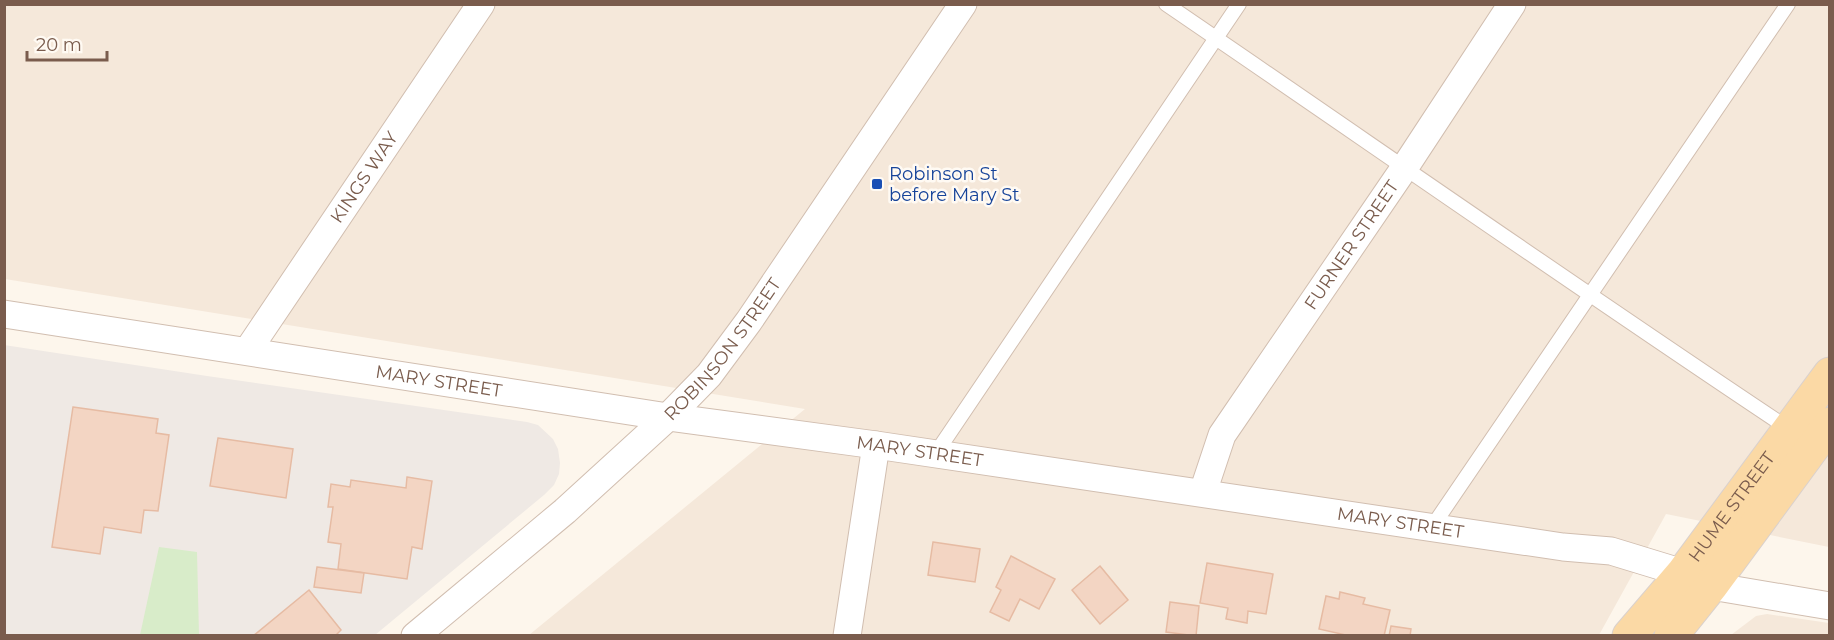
<svg xmlns="http://www.w3.org/2000/svg" width="1834" height="640" viewBox="0 0 1834 640" font-family="Montserrat,sans-serif">
<rect width="100%" height="100%" fill="#fdf6ec"/>
<!-- residential -->
<g fill="#f5e8da">
<polygon points="4,5 1829,5 1829,547 1666,514 1599,635 529,635 805,409 5,279"/>
<polygon points="1767,614 1829,623 1829,635 1731,635 1756,616"/>
</g>
<!-- industrial -->
<polygon fill="#efe9e4" points="4,345 207,376 527,422 538,425 553,439 558,449 560,463 559,474 554,485 544,495 375,635 5,635"/>
<!-- green -->
<polygon fill="#d8ecc9" points="159,547 197,552 199,635 140,635"/>
<!-- building -->
<g fill="#f3d5c3" stroke="#e6bba3" stroke-width="1.5">
<polygon points="73,407 158,419 156,433 169,435 158,511 144,510 141,533 104,527 100,554 52,547"/>
<polygon points="218,438 293,449 286,498 210,486"/>
<polygon points="407,477 432,481 422,549 412,547 407,579 338,569 341,544 328,542 333,507 328,507 331,484 350,487 351,480 406,488"/>
<polygon points="933,542 980,549 975,582 928,575"/>
<polygon points="1011,556 1055,579 1039,609 1020,599 1009,621 990,612 1001,590 996,587"/>
<polygon points="1207,563 1273,574 1266,614 1248,611 1247,623 1226,619 1228,608 1200,603"/>
<polygon points="1100,566 1128,600 1100,624 1072,590"/>
<polygon points="317,567 364,573 361,593 314,587"/>
<polygon points="309,590 341,630 335,636 253,636"/>
<polygon points="1340,592 1365,598 1363,604 1390,610 1384,636 1350,636 1319,629 1326,596 1339,599"/>
<polygon points="1170,602 1199,606 1196,636 1166,632"/>
<polygon points="1391,626 1411,629 1410,636 1389,636"/>
</g>
<g fill="none" stroke-linecap="round" stroke-linejoin="round">
<defs>
<g id="lane">
<path d="M1166,4C1374,146 1580,290 1789,429"/>
<polyline points="936,453 1239,4"/>
<polyline points="1432,527 1788,4"/>
</g>
<g id="street">
<path id="s1" d="M4,314L668,417L876,445L1563,547L1611,551L1683,573L1711,586L1830,606"/>
<path id="s2" d="M248,350L481,4"/>
<path id="s3" d="M1203,492L1222,435L1405,167L1512,4"/>
<path id="s4" d="M415,636L565,511L668,417L709,375L749,321L963,4"/>
<polyline points="847,636 876,445"/>
</g>
<g id="primary">
<path id="s5" d="M1629,636L1683,573L1830,374"/>
<polyline points="1671,636 1711,586 1830,424"/>
</g>
</defs>
<!-- lane casing -->
<use href="#lane" stroke="#d1beb0" stroke-width="16"/>
<!-- street casing -->
<use href="#street" stroke="#d1beb0" stroke-width="29"/>
<!-- primary casing -->
<use href="#primary" stroke="#dad1cd" stroke-width="35"/>
<!-- lane -->
<use href="#lane" stroke="#fff" stroke-width="14"/>
<!-- street -->
<use href="#street" stroke="#fff" stroke-width="27"/>
<!-- primary -->
<use href="#primary" stroke="#fbd9a5" stroke-width="33"/>
</g>
<!-- markers -->
<rect fill="#1a4fb4" stroke="#fffaf3" stroke-width="2" x="871" y="178" width="12" height="12" rx="3"/>
<g text-anchor="middle" dominant-baseline="central" stroke-width="5" stroke-linejoin="round" paint-order="stroke">
<!-- transit labels -->
<g font-size="18" fill="#164399" stroke="#fffaf3" text-anchor="start">
<text x="889" y="174">Robinson St<tspan x="889" dy="21">before Mary St</tspan></text>
</g>
<!-- street labels -->
<g font-size="18" fill="#7a5c4d" stroke="#fffaf3">
<text stroke="none"><textPath href="#s2" startOffset="208">KINGS WAY</textPath></text>
<text stroke="none"><textPath href="#s3" startOffset="290">FURNER STREET</textPath></text>
<text stroke="none"><textPath href="#s4" startOffset="422">ROBINSON STREET</textPath></text>
<text stroke="none"><textPath href="#s1" startOffset="440">MARY STREET</textPath></text>
<text stroke="none"><textPath href="#s1" startOffset="926">MARY STREET</textPath></text>
<text stroke="none"><textPath href="#s5" startOffset="165">HUME STREET</textPath></text>
<text stroke="none"><textPath href="#s1" startOffset="1412">MARY STREET</textPath></text>
</g>
</g>
<!-- border -->
<rect width="1834" height="640" fill="none" stroke="#7a5c4d" stroke-width="12"/>
<!-- scale -->
<path d="M27 51v9h80v-9" fill="none" stroke="#7a5c4d" stroke-width="3"/>
<text x="36" y="51" font-size="18" fill="#7a5c4d" stroke="#fffaf3" stroke-width="4.5" paint-order="stroke">20 m</text>
</svg>
